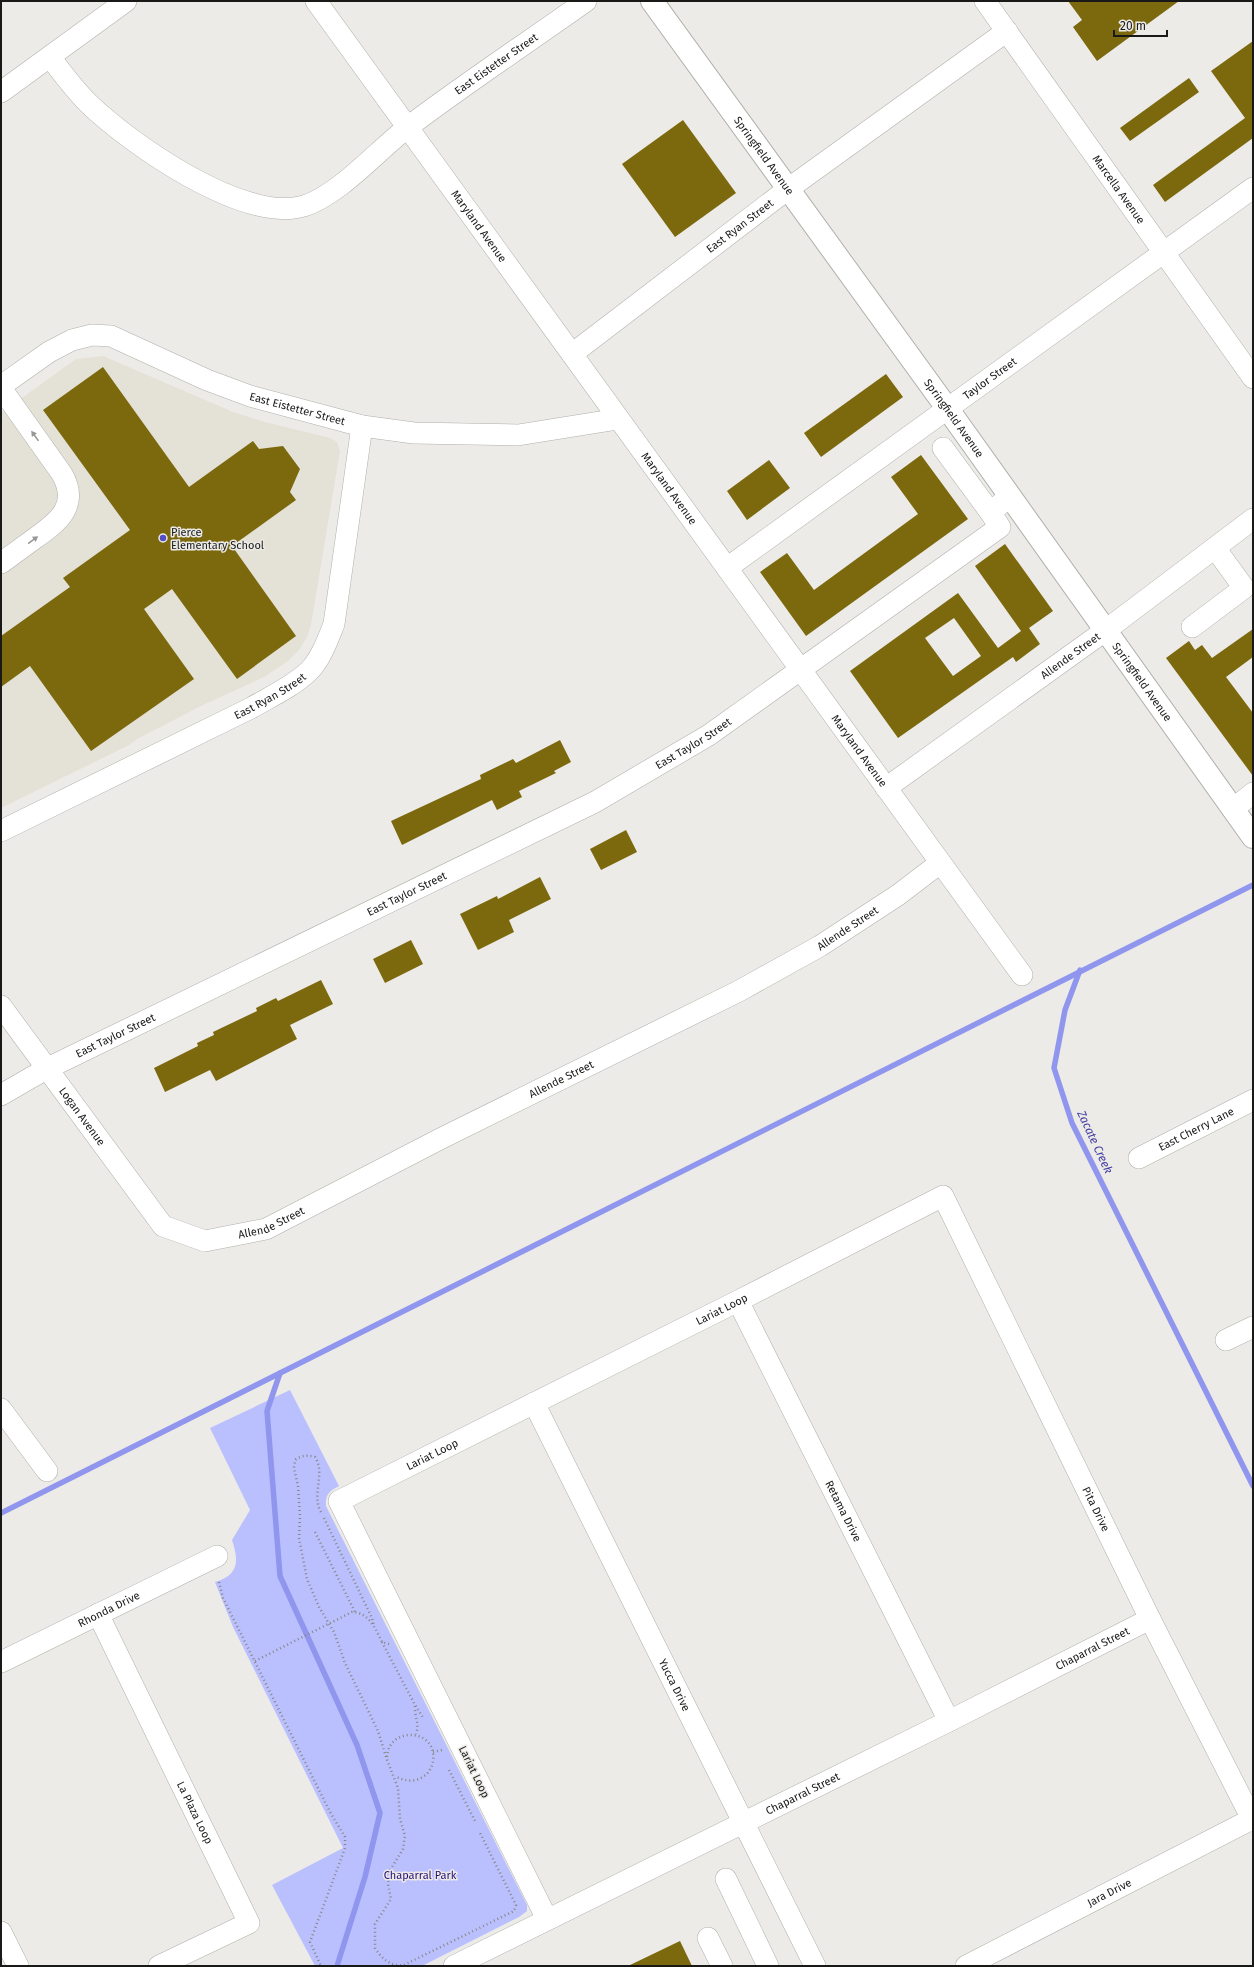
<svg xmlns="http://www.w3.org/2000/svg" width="1254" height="1967" viewBox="0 0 1254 1967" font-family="'Fira Sans',sans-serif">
<rect width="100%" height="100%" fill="#ecebe7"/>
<!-- built -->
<polygon fill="#e4e1d6" points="103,356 233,412 265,422 330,438 337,442 340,451 311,625 307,637 299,650 288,661 264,677 203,705 137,739 129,745 1,808 1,413 76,359"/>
<!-- green -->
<path fill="#bac0fe" d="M290,1390L339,1486C329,1491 325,1495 326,1506L527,1905V1911L519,1917L422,1966H315L272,1885L343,1848L233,1627L215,1582C239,1575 239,1561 232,1540L250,1510L210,1428Z"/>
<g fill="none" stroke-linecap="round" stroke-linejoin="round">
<!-- stream -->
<g stroke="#9095ed" stroke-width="5.5">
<polyline points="1080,970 1065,1010 1054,1068 1072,1123 1253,1486"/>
<polyline points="280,1373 267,1411 280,1576 357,1745 380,1813 365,1877 337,1966"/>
<polyline points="1,1513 1253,885"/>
</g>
</g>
<!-- building -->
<g fill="#7c680d" fill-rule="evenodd">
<polygon points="1068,1 1179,1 1097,61 1073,27 1082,20"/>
<polygon points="1253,41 1253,138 1165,202 1153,185 1245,118 1211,71"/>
<polygon points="1189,78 1199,92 1130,141 1120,128"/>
<polygon points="683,120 736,193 675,237 622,164"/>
<polygon points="103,367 189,487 253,441 259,449 283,446 300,469 290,492 296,500 232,546 296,636 237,679 172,589 144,609 194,679 91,751 30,666 1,687 1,636 70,587 63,578 130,530 43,410"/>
<polygon points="886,374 903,397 821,457 804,433"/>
<polygon points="921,455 968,519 806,636 760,572 787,553 814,590 918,514 891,477"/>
<polygon points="769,460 790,488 747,520 727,491"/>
<path d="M1005,544L1053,611L1029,628L1040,644L1016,662L1013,657L898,738L850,671L958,593L998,648L1021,631L975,566ZM954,618L981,656L953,676L925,638Z"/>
<polygon points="1253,629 1253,657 1226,677 1253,713 1253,776 1166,658 1189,641 1195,650 1202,645 1212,658"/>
<polygon points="560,740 571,762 554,771 556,773 519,791 522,797 497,810 492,800 402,845 391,821 481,779 480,775 513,759 516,763"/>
<polygon points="626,830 637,852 601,870 590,849"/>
<polygon points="540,877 551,899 509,920 514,932 478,950 460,914 497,896 498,899"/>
<polygon points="411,940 423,964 385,983 373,959"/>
<polygon points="321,980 333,1004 290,1025 297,1039 216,1081 210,1070 165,1092 154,1068 198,1046 197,1043 214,1035 213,1032 257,1011 256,1008 276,998 278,1001"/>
<polygon points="680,1941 692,1966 628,1966"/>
</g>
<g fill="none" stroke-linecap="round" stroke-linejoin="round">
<defs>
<g id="minor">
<path id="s1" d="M316,1L1022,975"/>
<path id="s2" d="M985,1L1253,378"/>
<path id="s3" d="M50,57C62,73 74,89 88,103C129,143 244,224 304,206C339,195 378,150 408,127C466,83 527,43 586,1"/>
<polyline points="1,92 126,1"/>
<path id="s4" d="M572,354L788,189L1007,31"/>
<path id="s5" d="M1,386L49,352L72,340L92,335L111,336L207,380L250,396L362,426L414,433L518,435L618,419"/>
<path d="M1,388L62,474C80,506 58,522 34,539C23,547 12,555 1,563"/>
<polyline points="943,448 990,512"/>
<path id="s6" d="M727,568L1253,188"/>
<polyline points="1192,627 1244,588 1215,548"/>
<path id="s7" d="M886,788L1106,630L1253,519"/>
<polyline points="1233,809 1253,793"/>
<path id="s8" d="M1,831L251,708C270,697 292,687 309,671C321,659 328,639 334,624L362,426"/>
<path id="s9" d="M1,1006L163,1226L205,1241L266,1229L442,1138L739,991L820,946L898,895L940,863"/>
<path id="s10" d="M1,1095L46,1069L595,802L709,735L1000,527L990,512L1010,497"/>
<path id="s11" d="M1139,1158L1253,1100"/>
<path id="s12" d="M738,1301L949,1721"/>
<polyline points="1226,1340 1253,1327"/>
<path id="s13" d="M534,1403L815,1966"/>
<polyline points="1,1409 47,1471"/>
<path id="s14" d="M98,1614L249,1923L159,1966"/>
<path id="s15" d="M1,1662L217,1556"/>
<polyline points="726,1879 768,1966"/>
<path id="s16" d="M547,1919L339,1501L738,1301L943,1196L1150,1619L1253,1821"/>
<polyline points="1,1932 18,1966"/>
<polyline points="708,1938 722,1966"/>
<path id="s17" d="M454,1966L949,1721L1150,1619"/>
<path id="s18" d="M966,1966L1252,1819"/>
</g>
<g id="major">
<path id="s19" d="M652,1L947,408L1253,837"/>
</g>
</defs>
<!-- minor casing -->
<use href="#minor" stroke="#b0afab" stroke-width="22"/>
<!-- major casing -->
<use href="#major" stroke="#b0afab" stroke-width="24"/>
<!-- path -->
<g stroke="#878684" stroke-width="2.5" stroke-dasharray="1 3" stroke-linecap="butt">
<path d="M321,1512C311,1495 326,1473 315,1457C308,1455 302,1455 295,1460L294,1468L298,1486L300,1516L299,1538L307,1579L319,1607L334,1632L345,1663L378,1731L387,1760L398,1788L400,1819L405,1836L403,1849L389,1872L388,1884L391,1899L375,1924V1948C382,1959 391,1967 404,1965L514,1911L516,1905L480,1833"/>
<polyline points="324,1518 372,1618 374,1626"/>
<polyline points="315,1532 355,1612"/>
<polyline points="219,1582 223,1598 330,1812 345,1837 345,1848 310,1942 321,1966"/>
<polyline points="382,1642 415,1705 424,1719"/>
<path d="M255,1661L352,1612C369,1612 376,1630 382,1642L389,1644"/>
<path d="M415,1706C414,1716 420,1723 416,1734"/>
<polyline points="433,1752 442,1750"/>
<path d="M387,1757C389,1725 438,1729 433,1761C432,1767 429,1773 424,1776C415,1783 404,1781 395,1776"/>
<polyline points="449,1770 476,1823"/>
</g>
<!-- minor -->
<use href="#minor" stroke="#fff" stroke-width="21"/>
<!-- major -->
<use href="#major" stroke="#fff" stroke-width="22"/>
</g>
<!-- one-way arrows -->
<defs><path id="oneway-solid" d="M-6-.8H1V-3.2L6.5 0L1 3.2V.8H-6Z"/></defs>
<g fill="#989897">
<use href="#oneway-solid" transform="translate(35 436) rotate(-126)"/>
<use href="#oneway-solid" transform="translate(33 540) rotate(-36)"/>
</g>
<!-- markers -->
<circle fill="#544dc4" stroke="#ecebe7" stroke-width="1.5" cx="163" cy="538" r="4"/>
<g text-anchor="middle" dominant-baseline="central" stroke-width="3" stroke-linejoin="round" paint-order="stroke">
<!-- street labels -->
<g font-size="11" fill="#191918" stroke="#ecebe7">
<text stroke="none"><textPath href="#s3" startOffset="546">East Eistetter Street</textPath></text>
<text stroke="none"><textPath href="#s19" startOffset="191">Springfield Avenue</textPath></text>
<text stroke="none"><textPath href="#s2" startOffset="231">Marcella Avenue</textPath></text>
<text stroke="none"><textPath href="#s1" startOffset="278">Maryland Avenue</textPath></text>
<text stroke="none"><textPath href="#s4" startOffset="211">East Ryan Street</textPath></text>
<text stroke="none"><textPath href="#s6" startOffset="324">Taylor Street</textPath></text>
<text stroke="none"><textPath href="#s5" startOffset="325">East Eistetter Street</textPath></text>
<text stroke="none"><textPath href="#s19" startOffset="515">Springfield Avenue</textPath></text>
<text stroke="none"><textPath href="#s1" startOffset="602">Maryland Avenue</textPath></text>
<text stroke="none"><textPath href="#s7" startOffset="227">Allende Street</textPath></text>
<text stroke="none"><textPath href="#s19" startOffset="839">Springfield Avenue</textPath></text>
<text stroke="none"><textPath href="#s8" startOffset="301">East Ryan Street</textPath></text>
<text stroke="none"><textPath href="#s10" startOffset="777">East Taylor Street</textPath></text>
<text stroke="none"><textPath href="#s1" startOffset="926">Maryland Avenue</textPath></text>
<text stroke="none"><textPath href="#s10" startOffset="453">East Taylor Street</textPath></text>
<text stroke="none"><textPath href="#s9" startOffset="1035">Allende Street</textPath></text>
<text stroke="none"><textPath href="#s10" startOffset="129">East Taylor Street</textPath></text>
<text stroke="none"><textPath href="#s9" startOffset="711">Allende Street</textPath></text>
<text stroke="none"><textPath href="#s9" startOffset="137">Logan Avenue</textPath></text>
<text stroke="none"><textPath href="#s11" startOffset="64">East Cherry Lane</textPath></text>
<text stroke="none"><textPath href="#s9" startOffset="387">Allende Street</textPath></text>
<text stroke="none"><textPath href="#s16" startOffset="895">Lariat Loop</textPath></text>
<text stroke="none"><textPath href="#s16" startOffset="571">Lariat Loop</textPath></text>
<text stroke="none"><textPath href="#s16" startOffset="1492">Pita Drive</textPath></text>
<text stroke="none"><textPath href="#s12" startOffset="235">Retama Drive</textPath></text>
<text stroke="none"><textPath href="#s15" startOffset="120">Rhonda Drive</textPath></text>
<text stroke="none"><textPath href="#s17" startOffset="713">Chaparral Street</textPath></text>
<text stroke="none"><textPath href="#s13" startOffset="315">Yucca Drive</textPath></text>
<text transform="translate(474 1772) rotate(64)">Lariat Loop</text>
<text stroke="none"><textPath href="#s17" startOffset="389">Chaparral Street</textPath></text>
<text stroke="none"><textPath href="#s14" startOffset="221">La Plaza Loop</textPath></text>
<text stroke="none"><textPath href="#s18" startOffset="161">Jara Drive</textPath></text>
</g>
<!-- poi labels -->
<g font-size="11" fill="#191918" stroke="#ecebe7" text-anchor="start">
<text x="171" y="532">Pierce<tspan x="171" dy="13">Elementary School</tspan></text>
</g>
<!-- park labels -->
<g font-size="11" fill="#250f77" stroke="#ecebe7">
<text x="420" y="1875">Chaparral Park</text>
</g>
<!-- water labels -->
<g font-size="12" font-style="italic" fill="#4540a5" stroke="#ecebe7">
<text transform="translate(1095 1142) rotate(65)">Zacate Creek</text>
</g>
</g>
<!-- border -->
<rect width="1254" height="1967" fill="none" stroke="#191918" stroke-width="4"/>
<!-- scale -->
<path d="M1114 30v6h53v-6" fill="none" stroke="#191918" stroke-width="2"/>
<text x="1120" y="30" font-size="12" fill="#191918" stroke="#ecebe7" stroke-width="3" paint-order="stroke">20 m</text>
</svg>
